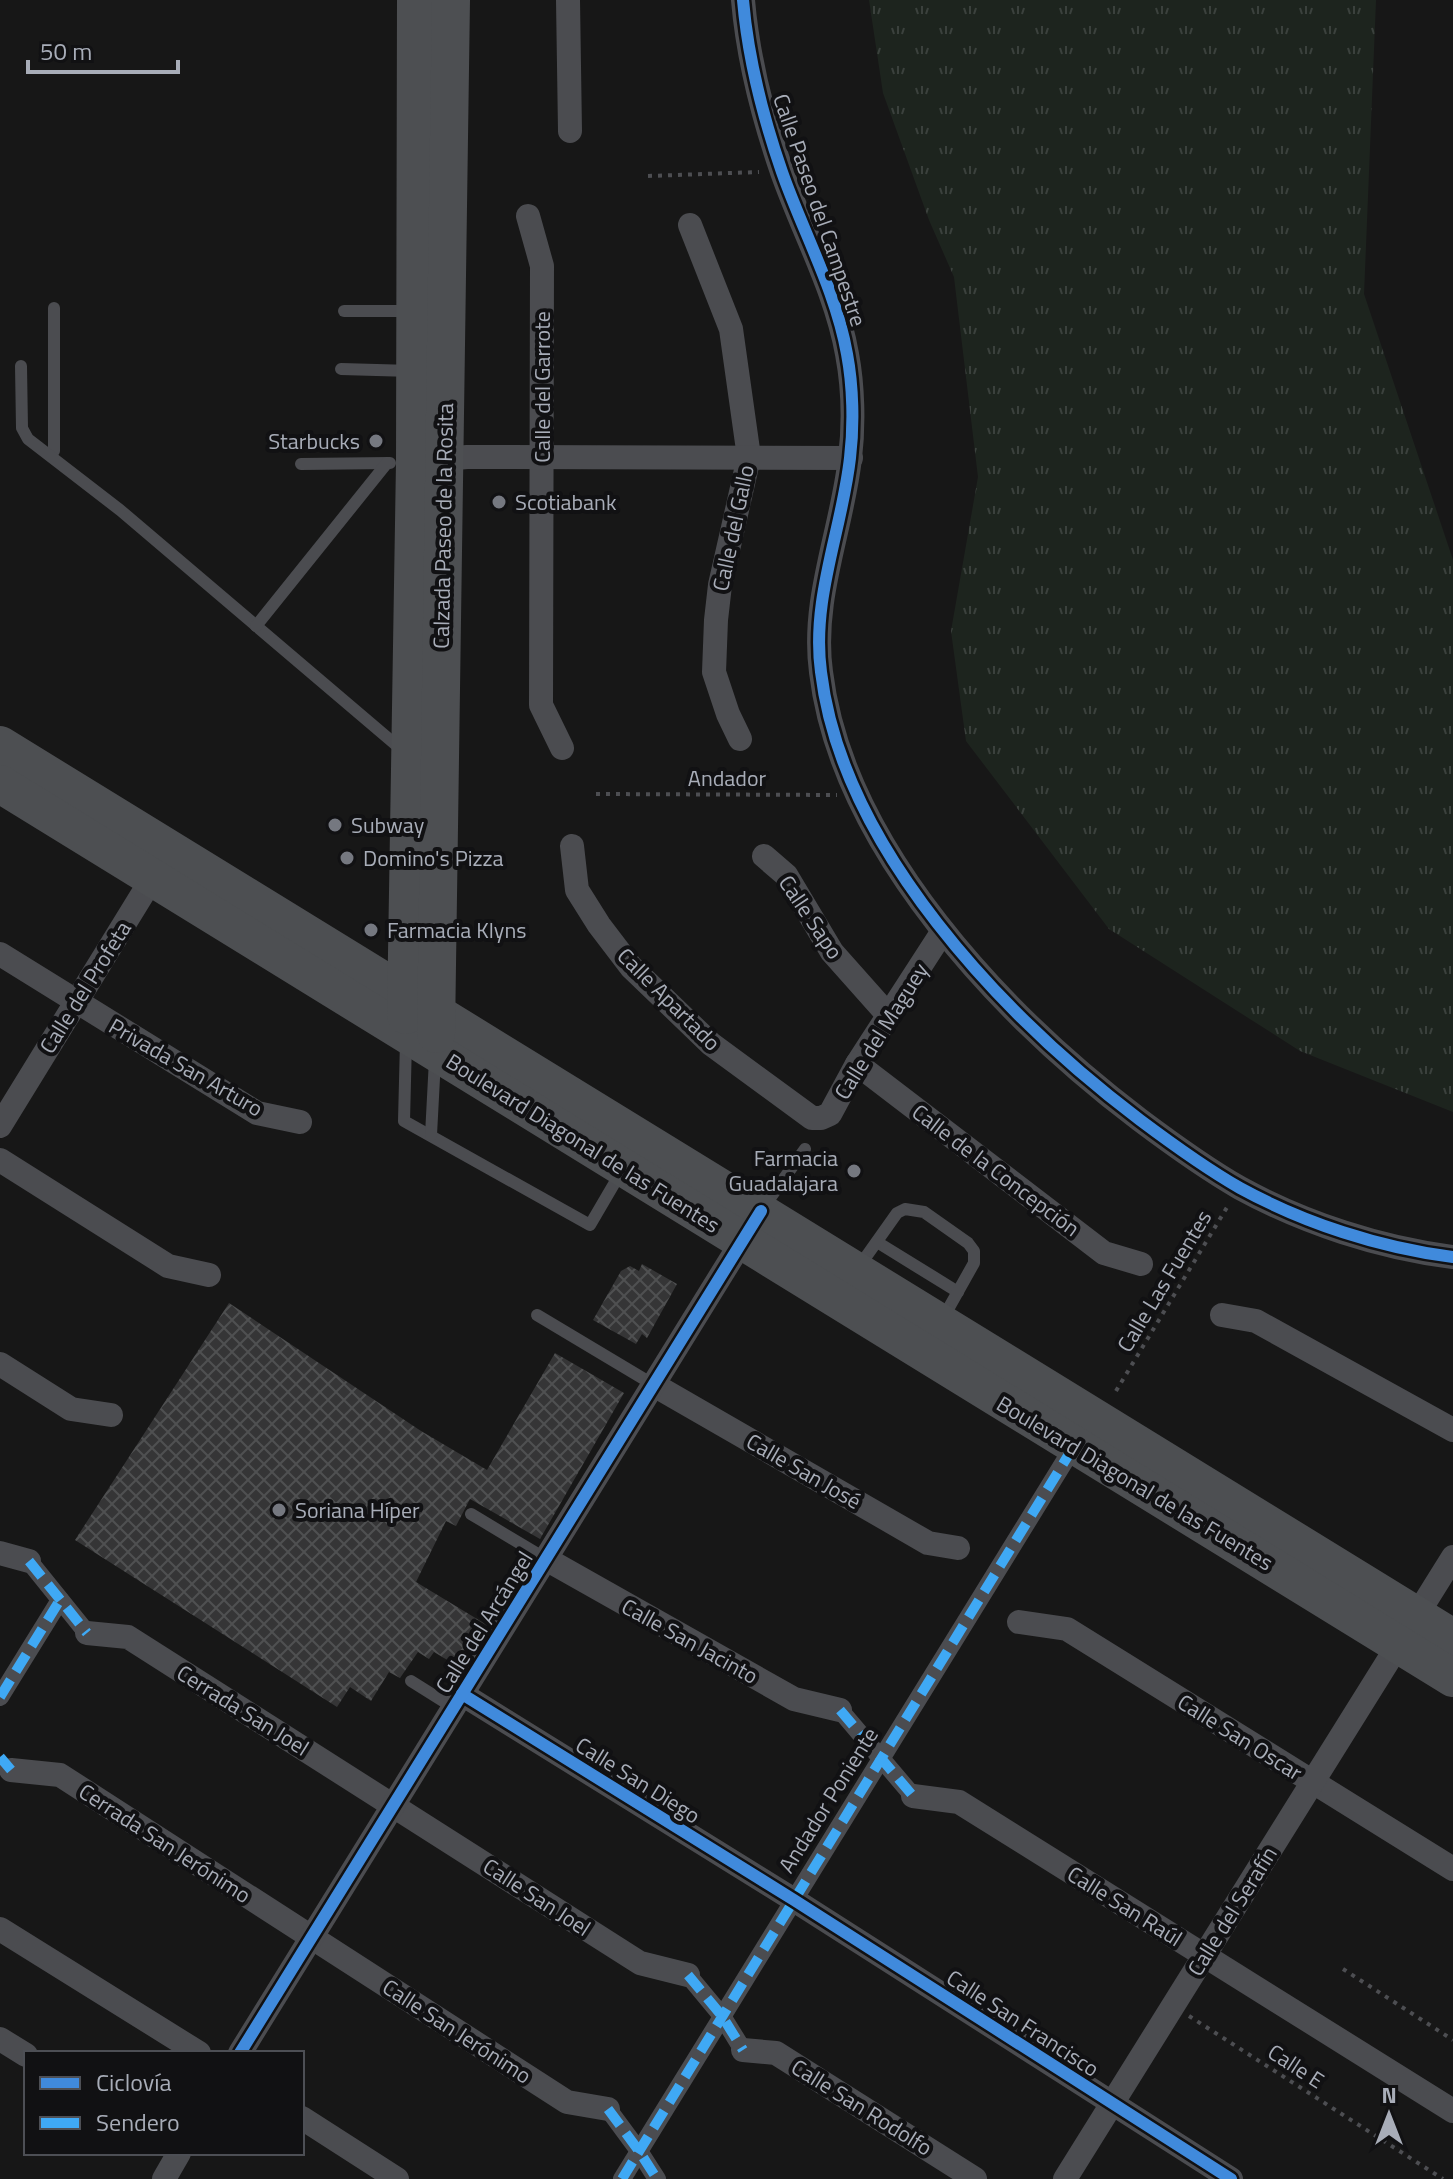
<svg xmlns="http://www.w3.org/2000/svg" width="1453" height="2179" viewBox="0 0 1453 2179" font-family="'Titillium Web',sans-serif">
<defs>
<pattern id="grass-tufts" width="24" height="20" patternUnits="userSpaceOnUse" patternTransform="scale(2)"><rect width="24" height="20" fill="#1d241e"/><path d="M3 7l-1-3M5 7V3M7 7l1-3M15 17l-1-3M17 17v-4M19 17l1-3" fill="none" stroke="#3b413d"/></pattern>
<pattern id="building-cross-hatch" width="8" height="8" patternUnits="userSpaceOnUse" patternTransform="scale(2)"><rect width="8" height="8" fill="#353536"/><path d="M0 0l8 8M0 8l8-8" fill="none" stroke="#4f5051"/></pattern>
</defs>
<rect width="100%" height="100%" fill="#171717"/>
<!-- grass -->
<polygon fill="url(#grass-tufts)" points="869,0 1376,0 1364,294 1453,560 1453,1112 1300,1051 1109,929 966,741 951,631 978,477 954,277 929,220 883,93"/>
<!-- building -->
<g fill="url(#building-cross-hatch)">
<polygon points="642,1264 677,1284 647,1338 642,1334 636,1344 593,1320 621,1271 630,1266 639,1271"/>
<polygon points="229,1303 421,1431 487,1470 555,1353 624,1393 540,1539 470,1499 456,1526 446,1521 416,1582 487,1625 459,1667 434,1652 429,1659 418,1652 400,1678 389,1672 371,1701 350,1687 337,1707 75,1540"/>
</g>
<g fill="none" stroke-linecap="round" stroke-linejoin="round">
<!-- path -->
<g stroke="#4d4e52" stroke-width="4" stroke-dasharray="4 6" stroke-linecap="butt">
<polyline points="648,176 759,172"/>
<polyline points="596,794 837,795"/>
<polyline points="1116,1391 1229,1204"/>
<polyline points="1343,1969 1453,2040"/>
<polyline points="1189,2016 1443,2179"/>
</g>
<!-- service -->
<g stroke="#4b4c50" stroke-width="12">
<polyline points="54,308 54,451"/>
<polyline points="344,311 413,311"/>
<polyline points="21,366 22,428 28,439 120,510 402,750"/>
<polyline points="341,369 412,371"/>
<polyline points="301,464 390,463"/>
<polyline points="256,626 387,463"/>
<polyline points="406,1041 404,1121 590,1225 621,1172"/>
<polyline points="431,1135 435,1059"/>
<polyline points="763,1208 805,1149"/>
<polyline points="877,1242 958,1292"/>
<polyline points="858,1268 897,1213 905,1209 924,1212 968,1243 974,1251 974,1263 942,1320"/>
<polyline points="537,1315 654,1385"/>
<polyline points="471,1514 546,1559"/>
<polyline points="411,1681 454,1708"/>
</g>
<!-- pedestrian -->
<g stroke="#4b4c50" stroke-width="18">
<polyline points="29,1561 87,1633"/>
<polyline points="0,1697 60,1600"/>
<polyline points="840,1710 913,1796"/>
<polyline points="688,1975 722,2016 743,2050"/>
<polyline points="608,2109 639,2151 657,2179"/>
<polyline points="622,2179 1074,1446"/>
</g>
<!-- minor -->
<g stroke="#4b4c50" stroke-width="24">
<polyline points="568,0 570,131"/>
<path d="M743,0C748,59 763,117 782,172C803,232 836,291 847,354C853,386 854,425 850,458C842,530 811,599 821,672C842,848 1004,1017 1140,1120C1172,1144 1205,1168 1240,1188C1304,1223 1380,1248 1453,1257"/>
<polyline points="528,216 542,266 541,705 562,748"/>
<polyline points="690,225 731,329 749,457 720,585 716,620 714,672 728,714 740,739"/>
<polyline points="433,460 467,457 851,458"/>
<polyline points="572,846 577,890 599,925 631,967 711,1044 812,1118 821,1118 830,1114 857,1064 943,931"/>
<polyline points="764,856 786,875 832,952 888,1015"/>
<polyline points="0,954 257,1113 300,1122"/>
<polyline points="857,1064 1104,1253 1141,1264"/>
<polyline points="0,1126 158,869"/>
<polyline points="0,1160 168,1266 209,1275"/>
<polyline points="1222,1315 1256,1321 1453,1430"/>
<polyline points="0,1364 71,1409 111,1415"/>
<polyline points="654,1385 928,1543 958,1548"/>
<polyline points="0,1553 29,1561"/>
<polyline points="546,1559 794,1699 840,1710"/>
<polyline points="1019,1622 1067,1629 1453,1869"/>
<polyline points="87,1633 128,1637 640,1963 688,1975"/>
<polyline points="462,1694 794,1900 1231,2179"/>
<polyline points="11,1770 60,1775 567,2102 608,2109"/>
<polyline points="913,1796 959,1802 1453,2111"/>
<polyline points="0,1929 199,2053"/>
<polyline points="0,2039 26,2055"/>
<polyline points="743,2050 776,2053 975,2179"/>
<polyline points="240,2053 749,1230"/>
<polyline points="302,2118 397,2179"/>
<polyline points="164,2179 179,2153"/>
<polyline points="1065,2179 1453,1557"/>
</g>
<!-- primary -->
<g stroke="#4d4f52" stroke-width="38">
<polyline points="0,745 1453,1638"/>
<polyline points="0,784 1453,1678"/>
<polyline points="406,1015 415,462 416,0"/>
<polyline points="436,1034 451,0"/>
</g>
<!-- quiet -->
<g stroke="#3fa9f5" stroke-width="10" stroke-dasharray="20 10" stroke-linecap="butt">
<polyline points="29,1561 87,1633"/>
<polyline points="0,1697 60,1600"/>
<polyline points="840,1710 913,1796"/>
<polyline points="0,1757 11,1770"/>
<polyline points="688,1975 722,2016 743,2050"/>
<polyline points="608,2109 639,2151 657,2179"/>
<polyline points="622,2179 1074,1446"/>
</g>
<defs>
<g id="cycleway">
<path d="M743,0C748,59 763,117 782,172C803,232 836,291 847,354C853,386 854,425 850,458C842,530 811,599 821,672C842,848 1004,1017 1140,1120C1172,1144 1205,1168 1240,1188C1304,1223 1380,1248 1453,1257"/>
<polyline points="462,1694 794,1900 1231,2179"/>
<polyline points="240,2053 761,1211"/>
</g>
</defs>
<!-- cycleway casing -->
<use href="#cycleway" stroke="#111113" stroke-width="17"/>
<!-- cycleway -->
<use href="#cycleway" stroke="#408adc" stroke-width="12"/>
</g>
<!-- markers -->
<g fill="#757880" stroke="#111113" stroke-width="3">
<circle cx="376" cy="441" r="8"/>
<circle cx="499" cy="502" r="8"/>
<circle cx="335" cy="825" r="8"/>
<circle cx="347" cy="858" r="8"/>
<circle cx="371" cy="930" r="8"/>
<circle cx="854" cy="1171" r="8"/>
<circle cx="279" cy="1510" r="8"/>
</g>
<g text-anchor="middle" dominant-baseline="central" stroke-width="8" stroke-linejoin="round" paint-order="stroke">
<!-- street labels -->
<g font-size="22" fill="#a8adb8" stroke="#111113">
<text transform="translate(820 210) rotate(71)">Calle Paseo del Campestre</text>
<text transform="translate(542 387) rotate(-90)">Calle del Garrote</text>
<text transform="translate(443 526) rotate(-89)">Calzada Paseo de la Rosita</text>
<text transform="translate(733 528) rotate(-78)">Calle del Gallo</text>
<text x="727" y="778">Andador</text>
<text transform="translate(811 917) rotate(56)">Calle Sapo</text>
<text transform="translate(85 987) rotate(-58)">Calle del Profeta</text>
<text transform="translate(669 999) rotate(45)">Calle Apartado</text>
<text transform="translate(881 1031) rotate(-58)">Calle del Maguey</text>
<text transform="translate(186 1067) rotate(30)">Privada San Arturo</text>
<text transform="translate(583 1143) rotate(32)">Boulevard Diagonal de las Fuentes</text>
<text transform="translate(996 1170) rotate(37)">Calle de la Concepción</text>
<text transform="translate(1164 1281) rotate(-59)">Calle Las Fuentes</text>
<text transform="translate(804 1471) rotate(30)">Calle San José</text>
<text transform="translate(1135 1483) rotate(31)">Boulevard Diagonal de las Fuentes</text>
<text transform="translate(484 1622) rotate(-58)">Calle del Arcángel</text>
<text transform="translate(690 1641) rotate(29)">Calle San Jacinto</text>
<text transform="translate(243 1710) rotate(32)">Cerrada San Joel</text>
<text transform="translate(1240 1737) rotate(32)">Calle San Oscar</text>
<text transform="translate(638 1780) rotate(32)">Calle San Diego</text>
<text transform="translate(828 1800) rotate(-58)">Andador Poniente</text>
<text transform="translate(165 1843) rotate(33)">Cerrada San Jerónimo</text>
<text transform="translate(537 1897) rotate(33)">Calle San Joel</text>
<text transform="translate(1125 1906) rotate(32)">Calle San Raúl</text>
<text transform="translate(1232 1911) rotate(-58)">Calle del Serafín</text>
<text transform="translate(1023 2023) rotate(33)">Calle San Francisco</text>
<text transform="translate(457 2031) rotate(33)">Calle San Jerónimo</text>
<text transform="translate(1296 2066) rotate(33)">Calle E</text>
<text transform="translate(862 2107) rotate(32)">Calle San Rodolfo</text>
</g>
<!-- poi labels -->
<g font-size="22" fill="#a8adb8" stroke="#111113" text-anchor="start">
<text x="360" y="441" text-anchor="end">Starbucks</text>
<text x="515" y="502">Scotiabank</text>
<text x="351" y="825">Subway</text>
<text x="363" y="858">Domino's Pizza</text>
<text x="387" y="930">Farmacia Klyns</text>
<text x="838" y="1158" text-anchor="end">Farmacia<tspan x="838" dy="25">Guadalajara</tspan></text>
<text x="295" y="1510">Soriana Híper</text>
</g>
</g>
<!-- legend -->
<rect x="24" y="2051" width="280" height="104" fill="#111113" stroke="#4d4f55" stroke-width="2"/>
<rect x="40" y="2077" width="40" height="12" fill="#408adc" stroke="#4d4f55" stroke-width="2"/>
<text x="96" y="2091" font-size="24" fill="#a8adb8">Ciclovía</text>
<rect x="40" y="2117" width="40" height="12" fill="#3fa9f5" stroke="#4d4f55" stroke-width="2"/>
<text x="96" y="2131" font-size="24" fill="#a8adb8">Sendero</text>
<!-- north arrow -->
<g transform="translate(1389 2115)" stroke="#111113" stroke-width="6" paint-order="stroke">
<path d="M0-6L14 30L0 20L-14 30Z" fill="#a8adb8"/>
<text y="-12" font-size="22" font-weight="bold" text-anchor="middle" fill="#a8adb8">N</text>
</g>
<!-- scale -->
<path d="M28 60v12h150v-12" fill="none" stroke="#a8adb8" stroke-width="4"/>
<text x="40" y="60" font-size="24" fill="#a8adb8" stroke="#111113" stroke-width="6" paint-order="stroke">50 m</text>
</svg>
